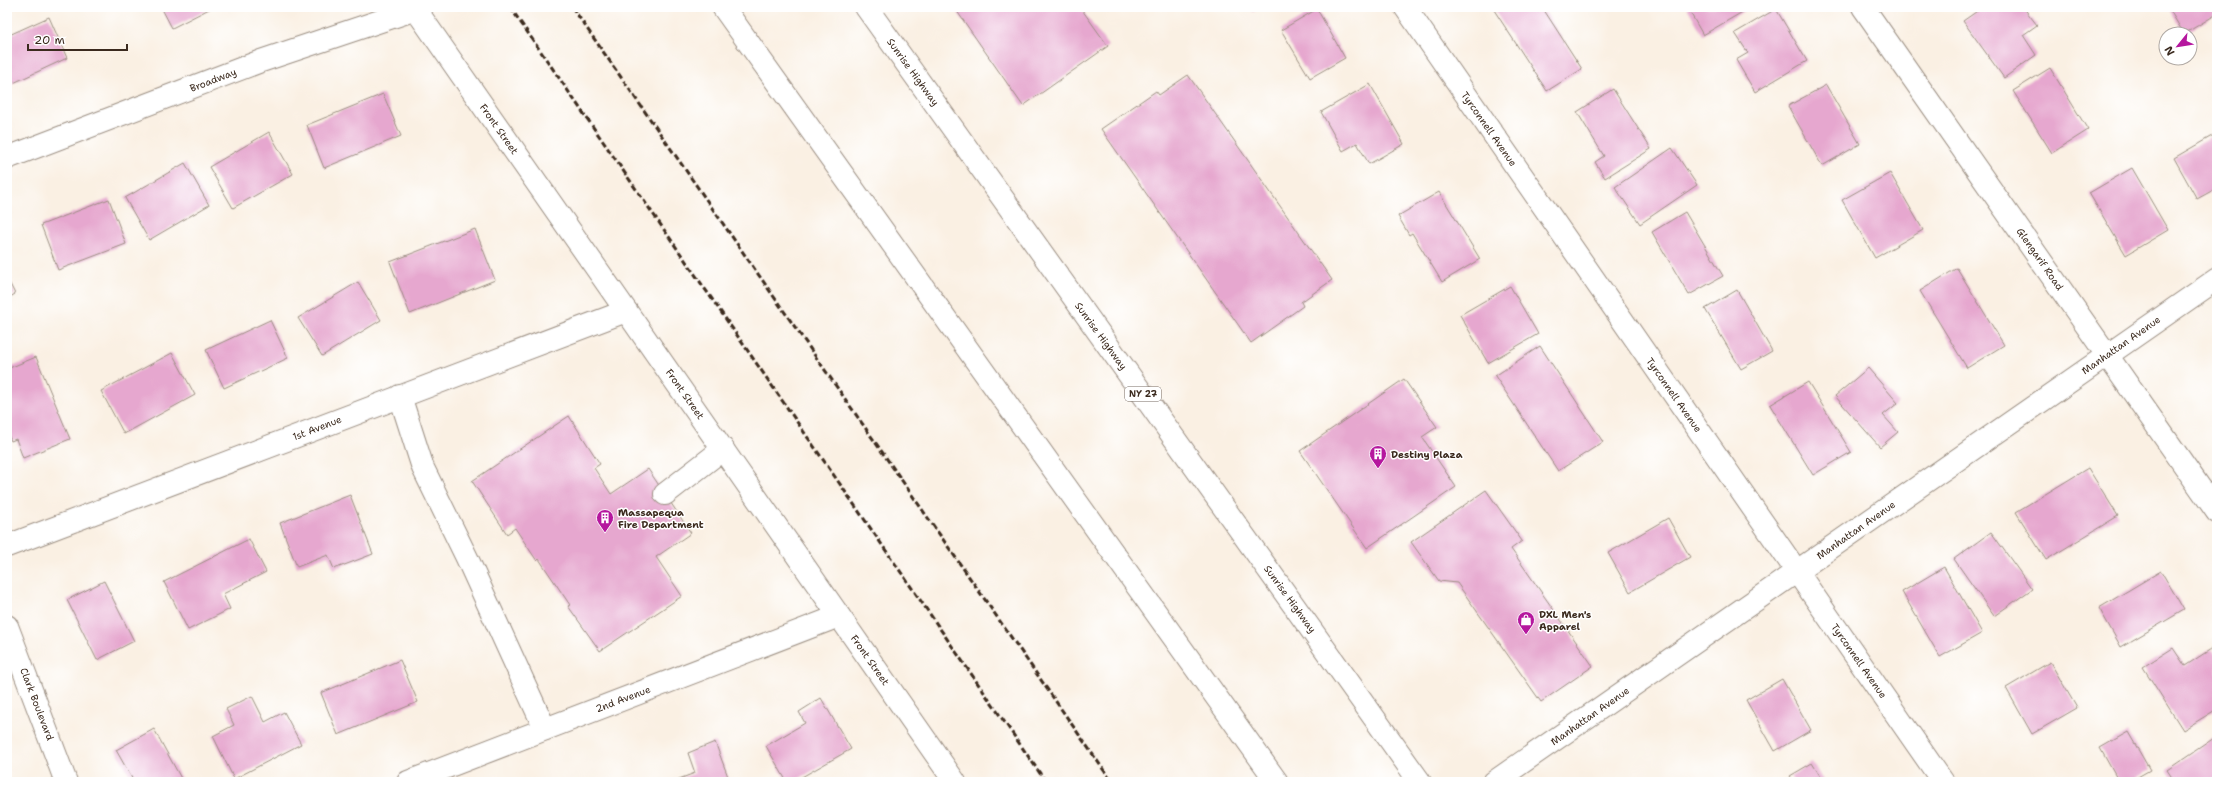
<svg xmlns="http://www.w3.org/2000/svg" width="2224" height="789" viewBox="0 0 2224 789" font-family="'Shantell Sans',sans-serif">
<rect width="100%" height="100%" fill="#fff"/>
<filter id="ink" filterUnits="userSpaceOnUse"><feTurbulence type="fractalNoise" baseFrequency=".025" numOctaves="2"/><feDisplacementMap in="SourceGraphic" scale="8" xChannelSelector="R" yChannelSelector="G"/><feConvolveMatrix kernelMatrix="1 2 1 2 8 2 1 2 1" color-interpolation-filters="sRGB"/></filter>
<filter id="wash" filterUnits="userSpaceOnUse"><feTurbulence type="fractalNoise" baseFrequency=".012" numOctaves="4" result="noise"/><feDisplacementMap in="SourceGraphic" scale="16" xChannelSelector="R" yChannelSelector="G"/><feGaussianBlur stdDeviation="0.9" result="paint"/><feColorMatrix in="noise" values="0 0 0 0 0 0 0 0 0 0 0 0 0 0 0 0 0 1.4 0 .05"/><feComposite in="paint" operator="in"/></filter>
<g filter="url(#wash)">
<rect width="100%" height="100%" fill="#faf0e3"/>
<g id="blocks">
<!-- building -->
<g fill="#e6a7cf">
<polygon points="161,7 213,7 172,28"/>
<polygon points="954,7 1080,7 1108,46 1023,106"/>
<polygon points="1250,7 1261,7 1253,12"/>
<polygon points="1492,7 1542,7 1582,69 1547,91"/>
<polygon points="1687,7 1751,7 1703,35"/>
<polygon points="1983,7 2023,7 2037,25 2023,35 2036,55 2004,78 1963,21"/>
<polygon points="2168,7 2217,7 2217,14 2184,34"/>
<polygon points="1317,9 1345,58 1310,78 1281,30"/>
<polygon points="1776,9 1807,61 1755,92 1736,60 1748,53 1735,33"/>
<polygon points="49,17 67,58 7,86 7,36"/>
<polygon points="2050,68 2088,130 2052,153 2013,91"/>
<polygon points="1188,75 1332,280 1301,302 1303,306 1251,343 1101,129 1156,91 1159,95"/>
<polygon points="1370,84 1404,144 1369,164 1357,143 1343,151 1321,112"/>
<polygon points="1826,85 1860,144 1822,166 1788,106"/>
<polygon points="1613,89 1651,149 1605,178 1595,162 1604,156 1577,112"/>
<polygon points="383,94 401,136 324,168 307,125"/>
<polygon points="269,132 293,174 233,208 209,167"/>
<polygon points="2217,133 2217,188 2197,199 2174,158"/>
<polygon points="1672,148 1697,185 1640,224 1615,187"/>
<polygon points="185,163 209,205 149,240 125,198"/>
<polygon points="2132,168 2168,230 2126,255 2089,193"/>
<polygon points="1890,173 1923,230 1875,258 1842,200"/>
<polygon points="1439,192 1480,259 1442,282 1412,233 1409,235 1398,216"/>
<polygon points="109,199 126,244 58,270 41,225"/>
<polygon points="1685,212 1723,276 1689,295 1652,232"/>
<polygon points="475,229 495,280 410,314 390,262"/>
<polygon points="1957,268 2004,345 1967,368 1920,291"/>
<polygon points="7,278 15,294 7,299"/>
<polygon points="358,282 381,320 322,356 298,318"/>
<polygon points="1510,286 1538,334 1488,363 1460,315"/>
<polygon points="1737,290 1772,351 1741,369 1705,309"/>
<polygon points="270,320 288,358 224,388 206,350"/>
<polygon points="1540,346 1603,442 1558,471 1495,376"/>
<polygon points="172,353 195,395 124,434 101,391"/>
<polygon points="36,357 70,439 23,458 16,439 11,441 7,432 7,369"/>
<polygon points="1868,368 1898,403 1883,415 1898,432 1880,447 1835,396"/>
<polygon points="1404,379 1437,427 1422,437 1456,487 1367,548 1300,451"/>
<polygon points="1808,382 1851,452 1813,475 1770,405"/>
<polygon points="569,416 600,464 594,468 611,494 648,469 691,533 656,557 682,596 600,651 568,606 570,605 539,559 537,561 515,528 507,534 472,481"/>
<polygon points="2088,468 2118,516 2046,560 2016,512"/>
<polygon points="1486,490 1522,541 1511,549 1593,666 1541,702 1457,583 1439,581 1411,542"/>
<polygon points="350,495 373,554 334,569 328,555 297,567 280,523"/>
<polygon points="1668,518 1690,557 1630,592 1608,553"/>
<polygon points="1991,532 2032,589 1994,616 1954,559"/>
<polygon points="249,539 266,572 223,594 230,609 188,630 164,582"/>
<polygon points="1944,567 1982,633 1940,657 1902,592"/>
<polygon points="2161,571 2184,610 2121,647 2099,608"/>
<polygon points="104,581 134,641 97,660 67,600"/>
<polygon points="2173,648 2185,666 2211,649 2217,658 2217,709 2183,730 2143,667"/>
<polygon points="400,660 418,702 338,735 321,693"/>
<polygon points="2050,662 2077,708 2032,734 2006,688"/>
<polygon points="1782,679 1811,730 1775,751 1746,700"/>
<polygon points="252,696 265,722 284,712 301,744 234,779 213,736 234,725 226,709"/>
<polygon points="821,698 851,749 793,782 787,782 766,746 805,723 799,712"/>
<polygon points="154,729 183,782 134,782 116,750"/>
<polygon points="2128,732 2150,770 2129,782 2119,782 2100,748"/>
<polygon points="2217,736 2217,782 2175,782 2167,770"/>
<polygon points="715,742 730,782 671,782 695,773 688,753"/>
<polygon points="1812,763 1824,782 1794,782 1790,776"/>
</g>
</g>
</g>
<g filter="url(#ink)">
<use href="#blocks" fill-opacity="0" stroke="#9a8d80" stroke-width="1"/>
<g fill="none" stroke-linecap="round" stroke-linejoin="round">
<defs>
<g id="minor">
<polyline points="414,7 955,782"/>
<polyline points="1405,7 1943,782"/>
<polyline points="1863,7 2217,512"/>
<polyline points="7,158 261,61 422,7"/>
<polyline points="400,396 423,468 467,558 545,729"/>
<polyline points="665,494 723,449"/>
<polyline points="7,546 626,311"/>
<polyline points="7,626 66,782"/>
<polyline points="408,782 839,616"/>
<polyline points="1494,782 2217,279"/>
</g>
<g id="highway">
<polyline points="723,7 1277,782"/>
<polyline points="866,7 1420,782"/>
</g>
</defs>
<!-- minor casing -->
<use href="#minor" stroke="#9a8d80" stroke-width="24"/>
<!-- highway casing -->
<use href="#highway" stroke="#9a8d80" stroke-width="24"/>
<!-- minor -->
<use href="#minor" stroke="#fff" stroke-width="22"/>
<!-- highway -->
<use href="#highway" stroke="#fff" stroke-width="22"/>
<!-- rail -->
<g stroke="#3b2a1e" stroke-width="3" stroke-dasharray="6 3" stroke-linecap="butt">
<polyline points="510,7 1046,782"/>
<polyline points="572,7 1112,782"/>
</g>
</g>
</g>
<!-- icons -->
<defs>
<symbol id="building-pin" viewBox="-11 -11 22 30"><path d="M0 17L-7.5 6A9.5 9.5 0 1 1 7.5 6Z" fill="#b5179e" stroke="#fff"/><path d="M-4-6H4V6H1V3H-1V6H-4ZM-2.5-4.3h1.7v1.8h-1.7ZM.8-4.3h1.7v1.8H.8ZM-2.5-1h1.7V.8h-1.7ZM.8-1h1.7V.8H.8Z" fill="#fff"/></symbol>
<symbol id="shop-pin" viewBox="-11 -11 22 30"><path d="M0 17L-7.5 6A9.5 9.5 0 1 1 7.5 6Z" fill="#b5179e" stroke="#fff"/><path d="M-5-2.5h2.3a2.7 3.5 0 0 1 5.4 0H5L5.5 6h-11ZM-1.5-2.5h3a1.5 2.3 0 0 0-3 0Z" fill="#fff"/></symbol>
</defs>
<g fill-rule="evenodd">
<use href="#building-pin" x="1368" y="444" width="20" height="27"/>
<use href="#building-pin" x="595" y="508" width="20" height="27"/>
<use href="#shop-pin" x="1516" y="610" width="20" height="27"/>
</g>
<g text-anchor="middle" dominant-baseline="central" stroke-width="3" stroke-linejoin="round" paint-order="stroke">
<!-- shield labels -->
<rect fill="#fff" stroke="#766a62" stroke-width="1" x="1125" y="387" width="36" height="14" rx="3"/>
<g font-size="9" font-weight="bold" fill="#3b2a1e">
<text x="1143" y="394">NY 27</text>
</g>
<!-- street labels -->
<g font-size="10" fill="#3b2a1e" stroke="#fff">
<text transform="translate(913 72) rotate(54)">Sunrise Highway</text>
<text transform="translate(213 80) rotate(-21)">Broadway</text>
<text transform="translate(499 129) rotate(55)">Front Street</text>
<text transform="translate(1489 129) rotate(55)">Tyrconnell Avenue</text>
<text transform="translate(2040 259) rotate(55)">Glengarif Road</text>
<text transform="translate(1101 336) rotate(54)">Sunrise Highway</text>
<text transform="translate(2121 345) rotate(-35)">Manhattan Avenue</text>
<text transform="translate(685 394) rotate(55)">Front Street</text>
<text transform="translate(1674 395) rotate(55)">Tyrconnell Avenue</text>
<text transform="translate(317 428) rotate(-21)">1st Avenue</text>
<text transform="translate(1856 530) rotate(-35)">Manhattan Avenue</text>
<text transform="translate(1290 599) rotate(54)">Sunrise Highway</text>
<text transform="translate(870 660) rotate(55)">Front Street</text>
<text transform="translate(1859 661) rotate(55)">Tyrconnell Avenue</text>
<text transform="translate(623 699) rotate(-21)">2nd Avenue</text>
<text transform="translate(37 704) rotate(69)">Clark Boulevard</text>
<text transform="translate(1590 716) rotate(-35)">Manhattan Avenue</text>
</g>
<!-- poi labels -->
<g font-size="10" font-weight="bold" fill="#3b2a1e" stroke="#fff" text-anchor="start">
<text x="1391" y="454">Destiny Plaza</text>
<text x="618" y="512">Massapequa<tspan x="618" dy="12">Fire Department</tspan></text>
<text x="1539" y="614">DXL Men's<tspan x="1539" dy="12">Apparel</tspan></text>
</g>
</g>
<!-- margin -->
<rect width="2224" height="789" fill="none" stroke="#fff" stroke-width="24"/>
<!-- north arrow -->
<g transform="translate(2178 46) rotate(240)"><circle r="19" fill="#ffffff" stroke="#b1aaa5"/>
<path d="M0-3L7 15L0 10L-7 15Z" fill="#b5179e"/>
<text y="-6" font-size="11" font-weight="bold" text-anchor="middle" fill="#3b2a1e">N</text>
</g>
<!-- scale -->
<path d="M28 44v6h99v-6" fill="none" stroke="#3b2a1e" stroke-width="2"/>
<text x="34" y="44" font-size="12" fill="#3b2a1e" stroke="#ffffff" stroke-width="3" paint-order="stroke">20 m</text>
</svg>
